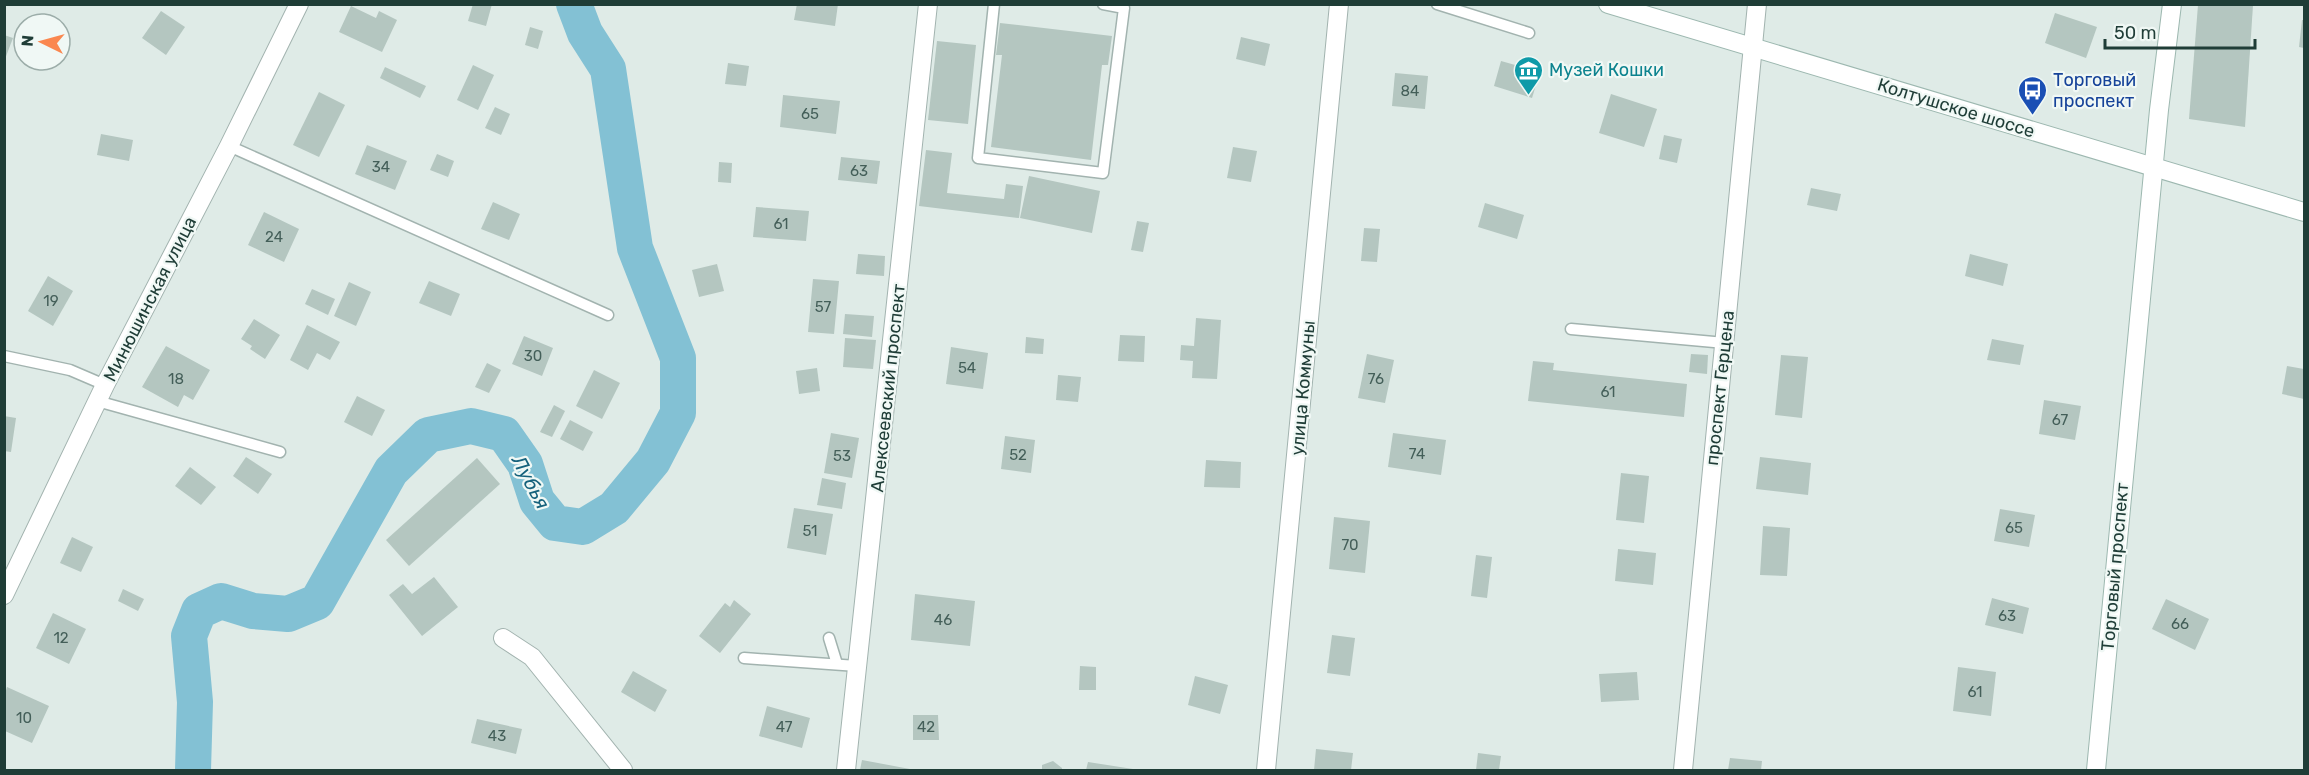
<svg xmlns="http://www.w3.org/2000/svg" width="2309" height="775" viewBox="0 0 2309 775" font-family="Rubik,sans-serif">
<rect width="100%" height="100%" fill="#dfebe7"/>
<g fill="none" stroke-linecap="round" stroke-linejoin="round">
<!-- river -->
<polyline stroke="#83c1d4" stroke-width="36" points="193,770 195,702 189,636 199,611 221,601 253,611 288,614 317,602 391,471 428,435 471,426 504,434 525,464 537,501 555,523 583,527 614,508 653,461 678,413 678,358 635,248 608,69 585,33 574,4"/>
</g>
<!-- building -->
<g fill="#b4c6c0">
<polygon points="473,4 492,4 486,26 468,21"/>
<polygon points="797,4 838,4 835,26 794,20"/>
<polygon points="2198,5 2253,5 2245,127 2189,119"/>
<polygon points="351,6 376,18 379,11 397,20 382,52 339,32"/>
<polygon points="161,11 185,27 166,55 142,38"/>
<polygon points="2055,13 2097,27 2086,58 2045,43"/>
<polygon points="2302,20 2304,20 2304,48 2299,47"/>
<polygon points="1000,23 1112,36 1108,65 1102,65 1091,160 991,147 1002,55 996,55"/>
<polygon points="530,27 543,31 538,49 525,45"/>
<polygon points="4,35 13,38 5,59 4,59"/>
<polygon points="1241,37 1270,44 1265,66 1236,59"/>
<polygon points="937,41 976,45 968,124 928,120"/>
<polygon points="1501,61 1540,72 1532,98 1494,86"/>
<polygon points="728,63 749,66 746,86 725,84"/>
<polygon points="473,65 494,75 478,110 457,100"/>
<polygon points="385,67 426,86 420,98 380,78"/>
<polygon points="1395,73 1428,76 1425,109 1392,106"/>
<polygon points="319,92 345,105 319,157 293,145"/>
<polygon points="1611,94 1657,109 1644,147 1599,133"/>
<polygon points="783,95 840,101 836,134 780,127"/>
<polygon points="495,107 510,114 501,135 485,128"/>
<polygon points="101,134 133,140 129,161 97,155"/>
<polygon points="1664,135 1682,139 1677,163 1659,159"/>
<polygon points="367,145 407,161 395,190 355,174"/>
<polygon points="1233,147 1257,151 1251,182 1227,178"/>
<polygon points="926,150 952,153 947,193 1004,199 1006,184 1023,186 1019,218 919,206"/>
<polygon points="437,154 454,161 448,177 430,170"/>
<polygon points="841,157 880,161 877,184 838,180"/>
<polygon points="719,162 732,163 731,183 718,182"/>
<polygon points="1029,176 1100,191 1092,233 1020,218"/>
<polygon points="1811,188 1841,194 1837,211 1807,205"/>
<polygon points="493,202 520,214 509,240 481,229"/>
<polygon points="1485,203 1524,215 1517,239 1478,227"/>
<polygon points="756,207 809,211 806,241 753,237"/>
<polygon points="264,212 299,229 284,262 248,245"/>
<polygon points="1137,221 1149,223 1143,252 1131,250"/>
<polygon points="1364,228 1380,229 1377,262 1361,261"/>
<polygon points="858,254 885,256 884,276 856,274"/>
<polygon points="1970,254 2008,264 2003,286 1965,276"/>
<polygon points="717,264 724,291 699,297 692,270"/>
<polygon points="48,276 73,291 53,326 28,311"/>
<polygon points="813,279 839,281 834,334 808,332"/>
<polygon points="429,281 460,294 451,316 419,303"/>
<polygon points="349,282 371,292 356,326 334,316"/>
<polygon points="312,289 335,299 328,315 305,304"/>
<polygon points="845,314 874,316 872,337 843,334"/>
<polygon points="1196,318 1221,320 1217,379 1192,378 1193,361 1180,360 1181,345 1194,346"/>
<polygon points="254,319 280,335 265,359 250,349 252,346 241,339"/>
<polygon points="307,325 340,342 330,360 317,353 308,370 290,360"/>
<polygon points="1120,335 1145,336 1144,362 1118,361"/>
<polygon points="524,336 553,348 542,376 512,364"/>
<polygon points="1026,337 1044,339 1043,354 1025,353"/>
<polygon points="845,338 876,340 873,369 843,367"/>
<polygon points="1992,339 2024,345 2020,365 1987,360"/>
<polygon points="166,346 210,370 193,400 184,395 178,407 142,387"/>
<polygon points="951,347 988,353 983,389 946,384"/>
<polygon points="1367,354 1394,360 1385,403 1358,398"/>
<polygon points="1691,354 1708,355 1707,374 1689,372"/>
<polygon points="1781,355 1808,357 1802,418 1775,415"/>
<polygon points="1533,361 1554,363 1553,370 1687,384 1684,417 1528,401"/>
<polygon points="487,363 501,370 489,393 475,387"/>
<polygon points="2287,366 2304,369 2304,399 2282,394"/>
<polygon points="817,368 820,391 799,394 796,371"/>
<polygon points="594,370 620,383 602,419 576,406"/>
<polygon points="1058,375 1081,377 1078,402 1056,400"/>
<polygon points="357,396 385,410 372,436 344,422"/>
<polygon points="2044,400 2081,406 2075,440 2039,434"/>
<polygon points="554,405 565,411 552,437 540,432"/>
<polygon points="4,416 16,418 11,452 4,451"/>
<polygon points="570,420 593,432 583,451 560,439"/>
<polygon points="831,433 859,438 852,478 824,473"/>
<polygon points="1393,433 1446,440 1441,475 1388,467"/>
<polygon points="1005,436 1035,440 1031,473 1001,469"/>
<polygon points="246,457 272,474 258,494 233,476"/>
<polygon points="1760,457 1811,463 1808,495 1756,489"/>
<polygon points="477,458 500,484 409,566 386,540"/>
<polygon points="1206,460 1241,462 1240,488 1204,487"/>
<polygon points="190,467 216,487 201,505 175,486"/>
<polygon points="1621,473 1649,476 1644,523 1616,520"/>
<polygon points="822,478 846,483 842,509 817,505"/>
<polygon points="794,508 833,514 826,555 787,548"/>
<polygon points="2000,509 2035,515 2029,547 1994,541"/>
<polygon points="1334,517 1370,521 1365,573 1329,569"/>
<polygon points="1763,526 1790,528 1787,576 1760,575"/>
<polygon points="72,537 93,547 81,572 60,563"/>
<polygon points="1618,549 1656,553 1653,585 1615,581"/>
<polygon points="1476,555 1492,557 1487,598 1471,596"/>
<polygon points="434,577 458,607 422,636 389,595 403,584 412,594"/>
<polygon points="123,589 144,599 138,611 118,601"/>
<polygon points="915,594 975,601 970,646 911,640"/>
<polygon points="1992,598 2029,608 2023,634 1985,625"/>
<polygon points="2166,599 2209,619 2195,650 2152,629"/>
<polygon points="734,600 751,614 720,653 699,636 725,603 730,607"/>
<polygon points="53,613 86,629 69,664 36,648"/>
<polygon points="1332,635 1355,638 1350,676 1327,673"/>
<polygon points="1080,666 1096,667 1096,690 1079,690"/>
<polygon points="1958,667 1996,672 1991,716 1953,711"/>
<polygon points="633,671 667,690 655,712 621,692"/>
<polygon points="1637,672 1639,700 1601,702 1599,674"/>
<polygon points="1195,676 1228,685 1220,714 1188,705"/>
<polygon points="7,687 49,706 32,743 5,731 5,694"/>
<polygon points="767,706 810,718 802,748 759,736"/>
<polygon points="913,715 938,715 939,740 913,740"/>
<polygon points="477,719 522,729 516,754 471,743"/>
<polygon points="1316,749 1353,753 1351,770 1314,770"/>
<polygon points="1478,753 1501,756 1499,770 1476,770"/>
<polygon points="1730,758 1762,761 1761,770 1728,770"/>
<polygon points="862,760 910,769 910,770 860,770"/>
<polygon points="1053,761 1062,768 1062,770 1042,770 1042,765"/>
<polygon points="1088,762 1133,769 1133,770 1086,770"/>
</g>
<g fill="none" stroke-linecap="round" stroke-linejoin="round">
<defs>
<g id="lane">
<polyline points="994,4 978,158 1103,173 1124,8 1103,4"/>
<polyline points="1437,4 1529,33"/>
<polyline points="229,146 608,315"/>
<polyline points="1571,329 1725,343"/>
<polyline points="4,356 70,370 105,385"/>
<polyline points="97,401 280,452"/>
<polyline points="829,638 837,664"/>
<polyline points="744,658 857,666"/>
</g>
<g id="street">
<polyline points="4,595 105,385 229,146 299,4"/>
<polyline points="503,638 532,657 623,770"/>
<polyline points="846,770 928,4"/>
<polyline points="1266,770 1339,4"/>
<polyline points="1683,770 1757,4"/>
</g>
<g id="secondary">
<polyline points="1608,4 2304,212"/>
<polyline points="2096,770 2159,110 2172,4"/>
</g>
</defs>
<!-- lane casing -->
<use href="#lane" stroke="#a2b3af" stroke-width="13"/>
<!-- street casing -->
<use href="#street" stroke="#a2b3af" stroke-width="20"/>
<!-- secondary casing -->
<use href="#secondary" stroke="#9db8b0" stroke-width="20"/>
<!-- lane -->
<use href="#lane" stroke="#fff" stroke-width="10"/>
<!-- street -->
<use href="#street" stroke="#fff" stroke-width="18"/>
<!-- secondary -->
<use href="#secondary" stroke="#fff" stroke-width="18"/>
</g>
<!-- icons -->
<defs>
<symbol id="museum-pin" viewBox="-11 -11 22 30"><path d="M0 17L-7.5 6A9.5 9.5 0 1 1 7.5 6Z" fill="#0f9aa8" stroke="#f0f8f5"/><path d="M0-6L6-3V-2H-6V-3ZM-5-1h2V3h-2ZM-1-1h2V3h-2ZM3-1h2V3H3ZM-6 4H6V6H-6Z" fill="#fff"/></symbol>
<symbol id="bus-pin" viewBox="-11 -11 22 30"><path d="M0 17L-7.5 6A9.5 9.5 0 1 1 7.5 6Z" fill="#1a4fb4" stroke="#f0f8f5"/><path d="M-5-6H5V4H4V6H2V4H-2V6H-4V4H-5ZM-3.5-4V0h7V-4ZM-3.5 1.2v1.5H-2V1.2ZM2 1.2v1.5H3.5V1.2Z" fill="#fff"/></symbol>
</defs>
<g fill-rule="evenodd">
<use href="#museum-pin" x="1512" y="54" width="33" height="45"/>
<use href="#bus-pin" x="2016" y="74" width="33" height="45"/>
</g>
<g text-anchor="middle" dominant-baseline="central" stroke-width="4.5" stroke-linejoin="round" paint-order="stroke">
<!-- number labels -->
<g font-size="15" fill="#445f59">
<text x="1410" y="91">84</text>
<text x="810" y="114">65</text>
<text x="381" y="167">34</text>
<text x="859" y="171">63</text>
<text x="781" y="224">61</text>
<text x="274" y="237">24</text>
<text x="51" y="301">19</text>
<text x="823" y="307">57</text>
<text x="533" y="356">30</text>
<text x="967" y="368">54</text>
<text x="176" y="379">18</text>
<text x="1376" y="379">76</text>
<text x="1608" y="392">61</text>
<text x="2060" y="420">67</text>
<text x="1417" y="454">74</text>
<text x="1018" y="455">52</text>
<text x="842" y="456">53</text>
<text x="2014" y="528">65</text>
<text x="810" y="531">51</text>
<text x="1350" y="545">70</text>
<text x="2007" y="616">63</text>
<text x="943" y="620">46</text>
<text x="2180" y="624">66</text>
<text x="61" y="638">12</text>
<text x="1975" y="692">61</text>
<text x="24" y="718">10</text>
<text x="784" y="727">47</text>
<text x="926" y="727">42</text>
<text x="497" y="736">43</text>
</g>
<!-- culture labels -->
<g font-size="18" fill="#0d838f" stroke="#f0f8f5" text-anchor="start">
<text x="1549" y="70">Музей Кошки</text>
</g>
<!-- transit labels -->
<g font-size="18" fill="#164399" stroke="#f0f8f5" text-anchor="start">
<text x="2053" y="80">Торговый<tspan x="2053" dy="21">проспект</tspan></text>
</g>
<!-- street labels -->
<g font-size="18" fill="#1f3d37" stroke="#f0f8f5">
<text transform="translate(1956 108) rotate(17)">Колтушское шоссе</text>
<text transform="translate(150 299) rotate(-63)">Минюшинская улица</text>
<text transform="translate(888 388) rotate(-84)">Алексеевский проспект</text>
<text transform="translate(1303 388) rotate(-85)">улица Коммуны</text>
<text transform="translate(1720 388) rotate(-84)">проспект Герцена</text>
<text transform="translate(2115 567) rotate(-85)">Торговый проспект</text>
</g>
<!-- water labels -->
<g font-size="20" font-style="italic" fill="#16627c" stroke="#f0f8f5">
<text transform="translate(531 482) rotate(62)">Лубья</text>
</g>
</g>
<!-- border -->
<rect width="2309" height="775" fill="none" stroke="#1f3d37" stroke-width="12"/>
<!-- north arrow -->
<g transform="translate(42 42) rotate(275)"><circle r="28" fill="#f0f8f5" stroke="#9cada9" stroke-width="1.5"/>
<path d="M0-4.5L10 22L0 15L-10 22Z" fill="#fa874f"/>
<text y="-9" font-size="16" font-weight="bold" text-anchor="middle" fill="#1f3d37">N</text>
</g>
<!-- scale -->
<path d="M2105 39v9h150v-9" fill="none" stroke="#1f3d37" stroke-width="3"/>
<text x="2114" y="39" font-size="18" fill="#1f3d37" stroke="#f0f8f5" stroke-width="4.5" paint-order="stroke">50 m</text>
</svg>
